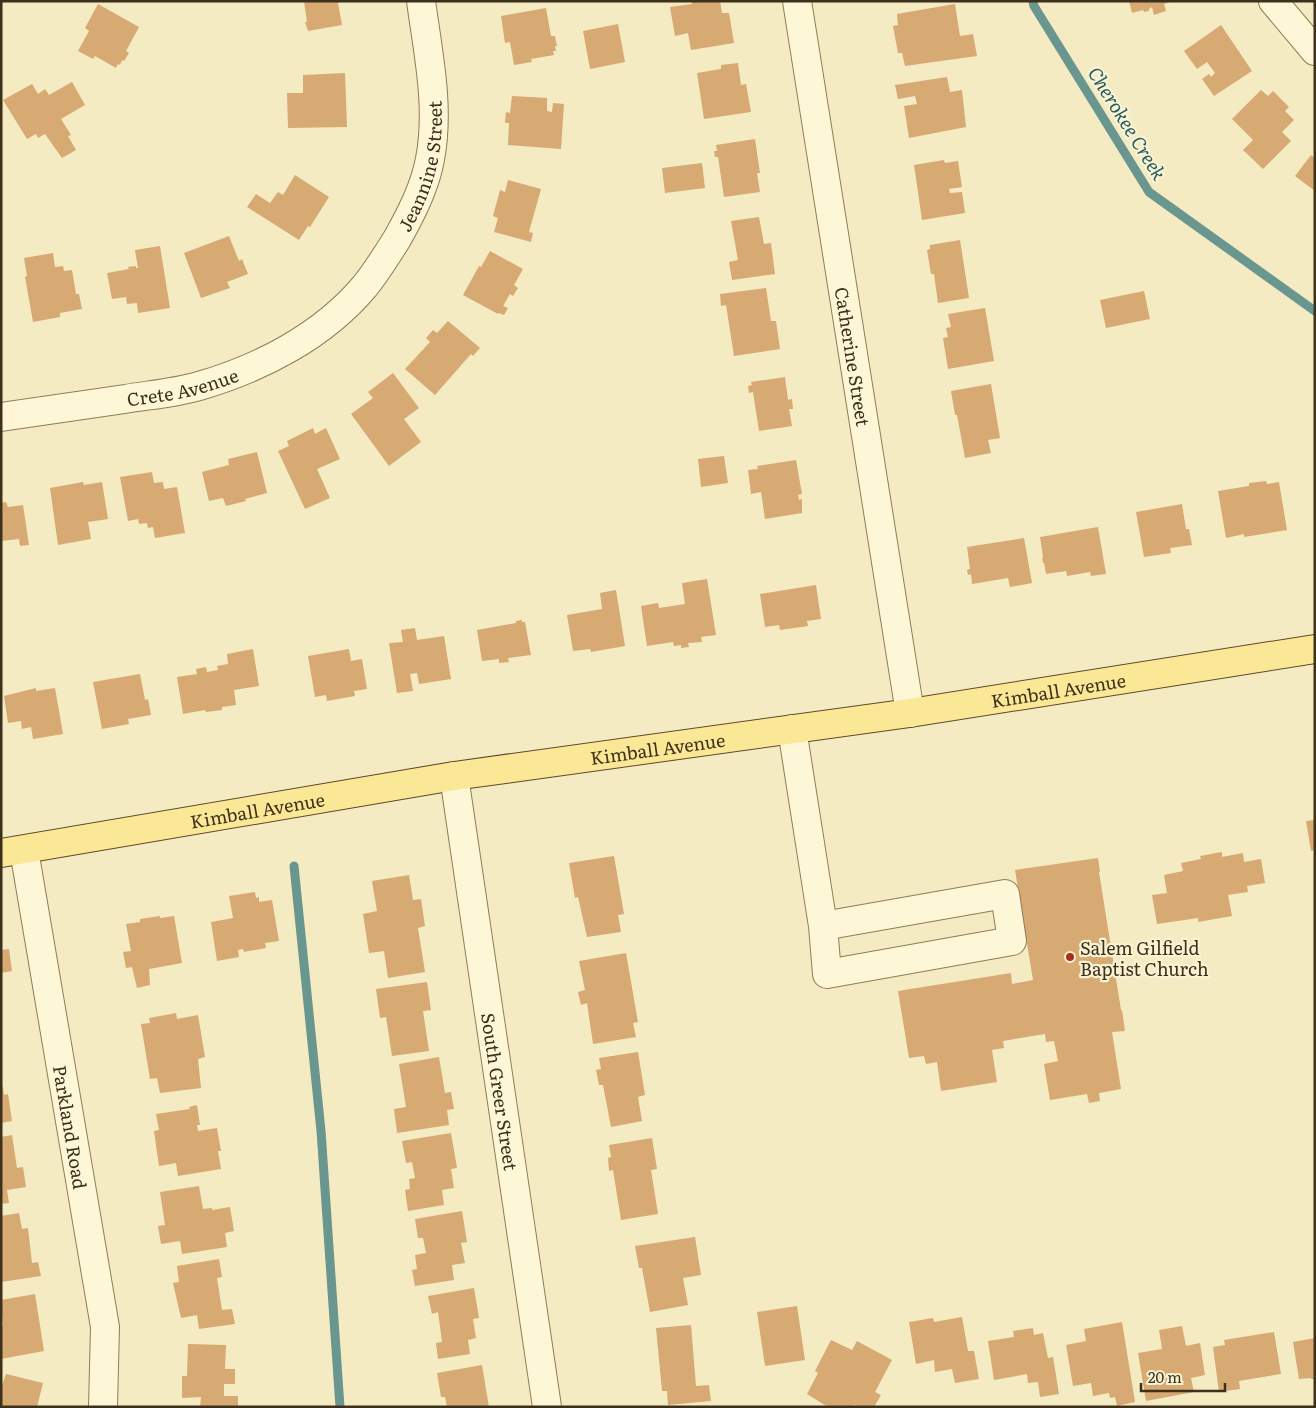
<svg xmlns="http://www.w3.org/2000/svg" width="1316" height="1408" viewBox="0 0 1316 1408" font-family="Literata,serif">
<rect width="100%" height="100%" fill="#f4ebc2"/>
<g fill="none" stroke-linecap="round" stroke-linejoin="round">
<!-- stream -->
<g stroke="#6a9690" stroke-width="9">
<polyline points="1033,1 1034,6 1149,192 1315,311"/>
<polyline points="294,866 321,1131 340,1407"/>
</g>
</g>
<!-- building -->
<g fill="#d7a973">
<polygon points="304,1 344,1 338,3 342,25 308,31 305,22 307,22"/>
<polygon points="691,1 720,1 722,13 729,13 734,43 691,50 688,33 675,36 670,7 692,4"/>
<polygon points="1129,1 1170,1 1170,2 1164,4 1166,11 1154,15 1152,7 1149,9 1149,11 1144,12 1143,10 1132,13"/>
<polygon points="98,4 139,27 126,51 129,53 124,61 122,60 120,65 118,64 116,68 95,56 93,59 78,51 89,31 85,28"/>
<polygon points="955,4 960,36 973,34 977,56 905,66 902,53 898,53 893,26 898,25 897,14"/>
<polygon points="546,8 551,36 555,36 557,46 555,46 556,51 553,51 554,55 531,59 532,62 514,65 510,42 505,43 501,16"/>
<polygon points="618,24 625,62 590,69 583,31"/>
<polygon points="1221,25 1252,71 1214,96 1202,79 1209,74 1211,77 1215,73 1207,62 1197,69 1184,51"/>
<polygon points="738,63 741,85 746,84 751,112 704,119 697,73 721,69 721,65"/>
<polygon points="345,73 347,127 288,128 287,93 303,93 303,75"/>
<polygon points="947,77 950,92 962,90 966,127 909,138 904,106 917,104 915,96 898,99 895,85"/>
<polygon points="72,82 85,105 61,119 71,135 68,136 76,150 62,158 45,134 38,138 36,134 27,139 3,100 32,84 38,94 45,89 49,95"/>
<polygon points="1261,90 1268,96 1273,91 1289,107 1285,111 1294,120 1282,132 1291,141 1263,169 1243,150 1253,140 1232,119"/>
<polygon points="512,96 547,98 547,111 552,112 553,103 564,104 561,149 508,145 509,123 505,123 506,112 510,113"/>
<polygon points="755,139 760,173 757,173 760,192 724,197 718,157 715,157 714,151 717,151 716,145"/>
<polygon points="1311,155 1315,158 1315,191 1295,176"/>
<polygon points="944,160 945,163 958,161 962,187 949,189 950,193 962,192 965,213 922,220 914,165"/>
<polygon points="702,163 705,188 665,193 662,168"/>
<polygon points="295,175 329,197 310,227 308,226 299,240 247,207 256,194 270,203 278,192 283,195"/>
<polygon points="508,180 541,189 529,232 533,233 531,242 494,232 498,218 493,216 500,190 505,192"/>
<polygon points="759,217 764,244 771,243 775,274 732,280 729,262 738,260 731,221"/>
<polygon points="229,236 239,261 242,259 248,274 227,282 230,288 201,298 184,253"/>
<polygon points="960,240 969,298 938,303 934,274 931,274 927,250 930,249 930,245"/>
<polygon points="160,246 170,308 138,313 137,303 127,304 126,297 112,299 107,273 129,269 128,267 136,266 136,268 138,268 135,250"/>
<polygon points="490,251 523,269 514,285 518,288 513,296 510,294 503,306 508,308 504,315 499,313 498,314 463,295 479,266 481,267"/>
<polygon points="53,253 55,267 63,266 64,271 72,270 76,294 79,294 82,309 60,313 60,317 33,322 25,277 27,276 24,258"/>
<polygon points="766,288 771,321 776,321 780,349 734,356 726,305 721,306 720,294"/>
<polygon points="1144,291 1150,319 1106,328 1100,300"/>
<polygon points="985,308 994,361 948,369 943,338 948,337 946,328 951,327 948,314"/>
<polygon points="448,321 480,348 473,356 471,354 435,395 405,369 430,342 426,338 433,330 437,333"/>
<polygon points="393,373 419,408 404,419 421,442 389,466 351,414 373,398 368,392"/>
<polygon points="785,377 788,400 792,399 793,409 789,409 792,426 759,431 753,392 749,393 748,386 752,385 751,382"/>
<polygon points="991,384 1000,438 988,440 991,453 965,458 957,415 955,415 951,391"/>
<polygon points="313,428 315,434 326,428 340,459 317,469 330,498 305,509 278,451 289,446 287,441"/>
<polygon points="257,452 267,493 245,499 246,501 226,506 223,498 209,501 202,472 229,465 228,459"/>
<polygon points="724,456 728,483 701,487 698,459"/>
<polygon points="796,460 802,494 798,495 799,500 802,499 802,513 765,519 761,492 751,494 748,470 758,469 757,466"/>
<polygon points="152,472 154,483 163,482 164,489 177,487 185,533 155,538 153,527 148,528 147,523 139,524 138,519 128,521 120,477"/>
<polygon points="1266,481 1267,484 1279,482 1287,530 1244,537 1244,534 1226,538 1218,491 1249,486 1249,483"/>
<polygon points="83,482 84,485 102,482 108,519 88,522 91,539 58,545 50,488"/>
<polygon points="6,502 8,507 23,505 29,545 20,546 19,539 1,541 1,503"/>
<polygon points="1182,504 1186,529 1189,529 1192,545 1170,548 1171,553 1144,557 1136,512"/>
<polygon points="1098,527 1106,574 1091,576 1090,572 1067,576 1066,571 1046,574 1044,563 1043,563 1042,558 1043,557 1040,537"/>
<polygon points="1024,538 1032,583 1010,587 1008,578 972,584 971,574 968,575 967,570 970,569 967,547"/>
<polygon points="707,579 716,635 701,637 702,642 688,643 689,647 681,648 681,645 674,646 673,642 647,646 641,606 658,603 659,608 685,604 682,583"/>
<polygon points="816,585 821,619 807,621 808,626 780,630 779,625 765,627 760,594"/>
<polygon points="616,590 625,646 591,652 590,649 573,651 567,615 602,609 600,593"/>
<polygon points="522,620 522,622 525,622 531,655 508,658 509,662 499,663 499,659 482,661 477,630 516,623 516,621"/>
<polygon points="415,628 417,640 444,636 451,679 419,684 417,673 410,674 413,691 397,693 389,643 403,642 401,630"/>
<polygon points="253,649 259,686 234,690 236,705 222,707 222,710 206,712 205,710 183,714 177,677 197,674 196,669 206,667 207,672 218,670 217,666 228,664 227,654"/>
<polygon points="349,649 351,661 362,659 367,689 354,691 355,696 327,701 326,695 315,697 308,656"/>
<polygon points="140,674 145,700 148,699 151,715 128,719 129,724 102,729 93,682"/>
<polygon points="36,688 36,691 55,688 63,734 33,739 31,727 22,729 21,721 8,723 4,696"/>
<polygon points="1315,820 1315,850 1311,851 1306,821"/>
<polygon points="1222,852 1222,857 1243,853 1244,862 1261,859 1265,883 1247,886 1248,892 1228,895 1232,916 1198,922 1198,918 1157,924 1152,895 1167,893 1164,875 1183,871 1181,863 1201,859 1200,856"/>
<polygon points="614,856 624,914 618,915 621,932 587,937 578,897 575,898 569,863"/>
<polygon points="1098,858 1100,872 1099,872 1121,1010 1122,1010 1125,1031 1112,1032 1121,1089 1099,1093 1100,1101 1089,1103 1087,1094 1050,1100 1044,1064 1058,1061 1054,1041 1046,1042 1045,1034 1003,1041 1004,1048 992,1050 997,1082 941,1091 937,1062 926,1064 924,1056 909,1058 898,991 1011,973 1012,984 1033,980 1015,870"/>
<polygon points="409,875 413,900 421,899 425,926 418,928 425,972 388,978 384,951 369,953 363,914 377,911 372,881"/>
<polygon points="255,892 256,898 259,897 259,902 272,900 279,941 265,943 266,948 244,952 243,949 238,950 239,957 217,961 211,922 233,918 229,896"/>
<polygon points="160,916 160,918 174,916 182,963 149,969 150,985 137,988 132,967 126,968 123,952 131,951 126,924 140,922 140,919"/>
<polygon points="9,949 12,971 1,973 1,950"/>
<polygon points="626,953 638,1022 633,1023 636,1037 593,1044 587,1003 581,1005 578,992 585,990 579,961"/>
<polygon points="427,982 431,1010 423,1011 429,1051 392,1056 386,1017 380,1018 376,989"/>
<polygon points="176,1013 177,1019 198,1015 205,1057 198,1059 201,1088 160,1093 157,1078 150,1079 141,1024 150,1023 149,1018"/>
<polygon points="638,1052 645,1095 638,1097 642,1121 611,1127 603,1085 599,1085 596,1070 601,1069 599,1058"/>
<polygon points="439,1057 445,1093 451,1092 454,1109 447,1110 449,1125 397,1133 394,1109 406,1107 399,1064"/>
<polygon points="1,1087 3,1087 4,1095 8,1094 12,1121 1,1123"/>
<polygon points="197,1105 200,1125 197,1125 198,1131 217,1128 221,1151 218,1151 221,1169 178,1176 176,1163 159,1166 154,1131 159,1130 156,1114 190,1109 189,1107"/>
<polygon points="451,1133 457,1168 451,1169 454,1188 442,1190 444,1205 408,1211 405,1190 410,1189 409,1179 415,1178 412,1162 406,1163 402,1141"/>
<polygon points="12,1135 17,1168 23,1167 26,1187 7,1190 9,1203 1,1204 1,1137"/>
<polygon points="652,1138 657,1169 651,1170 658,1214 621,1220 613,1170 609,1171 608,1158 611,1157 609,1145"/>
<polygon points="199,1186 203,1209 212,1208 212,1210 230,1207 234,1231 225,1233 227,1247 182,1254 180,1241 161,1244 158,1226 165,1225 160,1192"/>
<polygon points="462,1211 467,1242 461,1243 465,1263 452,1265 454,1280 415,1286 412,1270 417,1269 415,1255 426,1253 423,1238 418,1238 415,1219"/>
<polygon points="19,1213 22,1229 28,1228 32,1263 38,1262 41,1276 1,1282 1,1216"/>
<polygon points="695,1237 701,1275 683,1278 688,1305 650,1312 642,1268 639,1268 635,1246"/>
<polygon points="219,1259 222,1277 217,1278 222,1310 232,1309 235,1324 199,1329 197,1315 181,1318 173,1283 179,1282 177,1266"/>
<polygon points="474,1288 479,1318 473,1319 476,1338 468,1340 470,1354 438,1359 436,1343 442,1342 438,1312 432,1314 428,1296"/>
<polygon points="35,1294 44,1351 1,1359 1,1326 3,1326 1,1300"/>
<polygon points="797,1306 805,1360 765,1366 757,1312"/>
<polygon points="962,1317 968,1351 974,1351 979,1379 955,1383 952,1369 935,1372 934,1360 916,1364 909,1322 933,1318 934,1322"/>
<polygon points="1122,1322 1135,1402 1117,1406 1115,1397 1110,1398 1109,1393 1093,1396 1091,1383 1073,1386 1066,1345 1086,1341 1084,1329"/>
<polygon points="691,1325 696,1386 709,1385 711,1401 668,1405 667,1391 662,1391 656,1328"/>
<polygon points="1182,1326 1186,1346 1200,1343 1205,1375 1191,1378 1194,1392 1146,1401 1138,1353 1162,1349 1159,1330"/>
<polygon points="1033,1328 1034,1335 1043,1333 1048,1358 1053,1357 1059,1394 1040,1397 1038,1382 1028,1383 1027,1374 994,1380 988,1341 1014,1337 1013,1331"/>
<polygon points="1274,1332 1281,1374 1239,1381 1240,1389 1219,1392 1213,1347 1225,1345 1224,1340"/>
<polygon points="1315,1338 1315,1379 1311,1379 1311,1378 1299,1379 1293,1342"/>
<polygon points="831,1340 852,1350 857,1341 892,1360 875,1392 881,1395 874,1407 859,1407 855,1405 854,1407 828,1407 807,1394 818,1373 815,1371"/>
<polygon points="188,1344 226,1345 225,1369 235,1369 235,1384 224,1384 224,1396 238,1396 238,1407 200,1407 201,1397 182,1398 182,1376 187,1376"/>
<polygon points="482,1365 489,1407 447,1407 445,1397 441,1397 437,1373"/>
<polygon points="6,1374 43,1383 37,1407 1,1407 1,1388"/>
</g>
<g fill="none" stroke-linecap="round" stroke-linejoin="round">
<defs>
<g id="minor">
<path id="s1" d="M797,1L910,713"/>
<polyline points="1273,1 1315,51"/>
<path id="s2" d="M1,417C42,411 83,405 125,399C149,395 175,393 199,386C261,368 323,336 365,286C377,271 387,255 397,239C411,214 425,187 430,159C440,107 428,53 421,1"/>
<polyline points="792,729 823,926 1005,894 1012,941 827,974 823,926"/>
<path id="s3" d="M454,776L547,1407"/>
<path id="s4" d="M24,850L105,1327L103,1407"/>
</g>
<g id="major">
<path id="s5" d="M1,853L454,776L910,713L1315,649"/>
</g>
</defs>
<!-- minor casing -->
<use href="#minor" stroke="#907c56" stroke-width="30"/>
<!-- major casing -->
<use href="#major" stroke="#5e492b" stroke-width="30"/>
<!-- minor -->
<use href="#minor" stroke="#fdf6d7" stroke-width="28"/>
<!-- major -->
<use href="#major" stroke="#fbe896" stroke-width="28"/>
</g>
<!-- markers -->
<circle fill="#a82e1e" stroke="#faf3d3" stroke-width="2" cx="1070" cy="957" r="5"/>
<g text-anchor="middle" dominant-baseline="central" stroke-width="4.5" stroke-linejoin="round" paint-order="stroke">
<!-- street labels -->
<g font-size="18" fill="#3e311c" stroke="#faf3d3">
<text stroke="none"><textPath href="#s2" startOffset="532">Jeannine Street</textPath></text>
<text stroke="none"><textPath href="#s1" startOffset="360">Catherine Street</textPath></text>
<text stroke="none"><textPath href="#s2" startOffset="184">Crete Avenue</textPath></text>
<text stroke="none"><textPath href="#s5" startOffset="1070">Kimball Avenue</textPath></text>
<text stroke="none"><textPath href="#s5" startOffset="665">Kimball Avenue</textPath></text>
<text stroke="none"><textPath href="#s5" startOffset="260">Kimball Avenue</textPath></text>
<text stroke="none"><textPath href="#s3" startOffset="319">South Greer Street</textPath></text>
<text stroke="none"><textPath href="#s4" startOffset="281">Parkland Road</textPath></text>
</g>
<!-- poi labels -->
<g font-size="18" fill="#3e311c" stroke="#faf3d3" text-anchor="start">
<text x="1080" y="947">Salem Gilfield<tspan x="1080" dy="21">Baptist Church</tspan></text>
</g>
<!-- water labels -->
<g font-size="19" font-style="italic" fill="#2a5d60" stroke="#faf3d3">
<text transform="translate(1128 123) rotate(58)">Cherokee Creek</text>
</g>
</g>
<!-- border -->
<rect width="1316" height="1408" fill="none" stroke="#3e311c" stroke-width="5"/>
<!-- scale -->
<path d="M1141 1383v8h84v-8" fill="none" stroke="#3e311c" stroke-width="2.5"/>
<text x="1148" y="1383" font-size="15" fill="#3e311c" stroke="#faf3d3" stroke-width="4" paint-order="stroke">20 m</text>
</svg>
